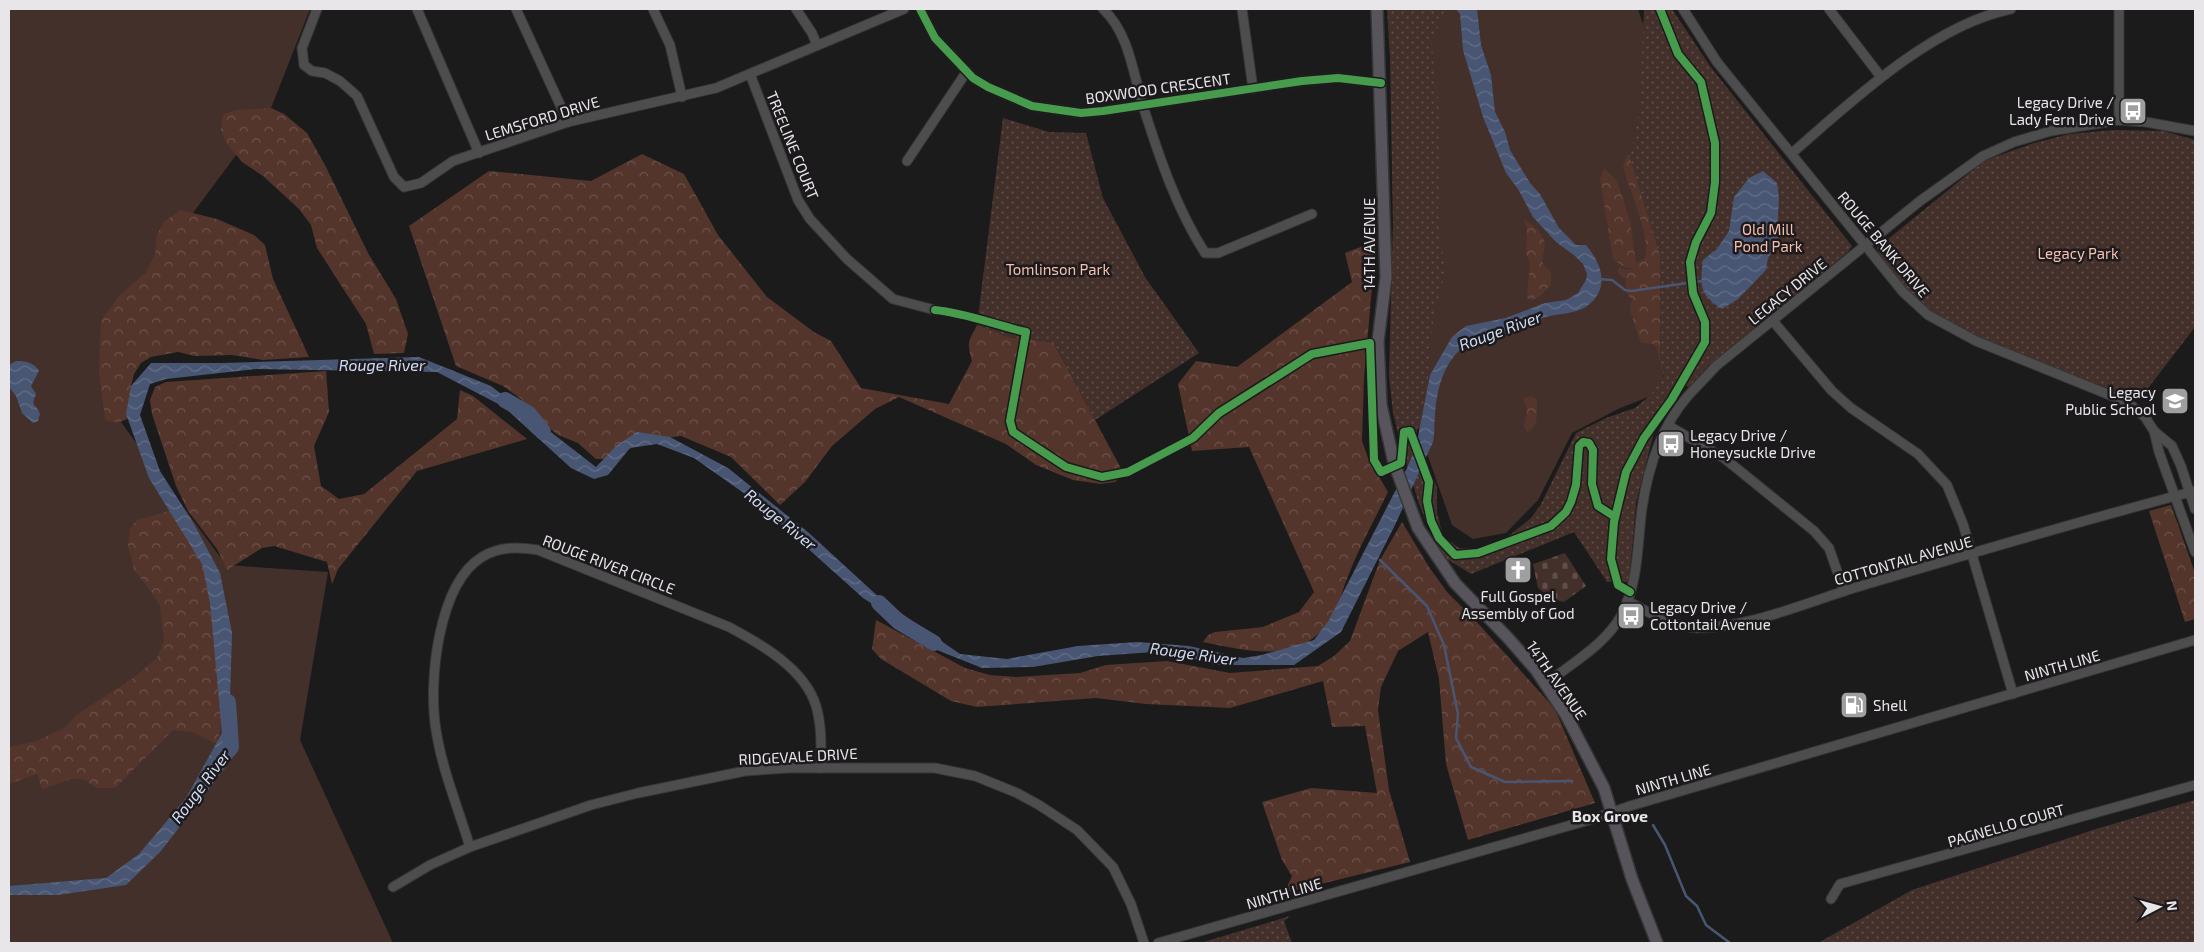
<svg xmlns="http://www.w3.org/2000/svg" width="2204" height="952" viewBox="0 0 2204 952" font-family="'Exo 2',sans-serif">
<defs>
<pattern id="forest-crowns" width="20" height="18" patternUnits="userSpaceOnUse" patternTransform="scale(1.25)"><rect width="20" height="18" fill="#54352b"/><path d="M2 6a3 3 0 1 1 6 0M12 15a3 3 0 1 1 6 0" fill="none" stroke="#6d524a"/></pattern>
<pattern id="cemetery-stones" width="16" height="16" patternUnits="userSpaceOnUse" patternTransform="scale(1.25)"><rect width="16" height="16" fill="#44302a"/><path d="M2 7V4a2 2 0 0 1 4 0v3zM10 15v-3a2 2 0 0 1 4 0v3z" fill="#5f4e49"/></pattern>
<pattern id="park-dots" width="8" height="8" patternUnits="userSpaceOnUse" patternTransform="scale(1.25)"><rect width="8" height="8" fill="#44302a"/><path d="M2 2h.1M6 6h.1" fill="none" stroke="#5f4e49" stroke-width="1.8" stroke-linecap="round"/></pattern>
<pattern id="water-waves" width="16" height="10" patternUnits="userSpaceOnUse" patternTransform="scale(1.25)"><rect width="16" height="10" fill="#495673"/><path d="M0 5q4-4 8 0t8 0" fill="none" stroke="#636e87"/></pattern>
</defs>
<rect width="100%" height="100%" fill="#1b1b1b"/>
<!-- green -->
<g fill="#44302a">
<polygon points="9,9 310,9 271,108 193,213 120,304 107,403 226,565 328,572 300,740 393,943 9,943"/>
<polygon points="1414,9 1638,9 1673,117 1666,237 1663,391 1618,409 1572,433 1538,500 1506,533 1473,539 1452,525 1414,416"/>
</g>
<!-- forest -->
<g fill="url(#forest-crowns)">
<path d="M1660,101C1674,100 1683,107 1697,109L1705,125L1708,144L1709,193L1705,212L1691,240L1685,263L1690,294L1701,322V342L1651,425L1642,419L1639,405L1651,396L1664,377L1657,347L1653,344L1641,343L1630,310L1632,299L1627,294L1625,278L1621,277L1618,271L1619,267L1627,270L1635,269L1624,267L1613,259L1600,179L1604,168L1617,181L1630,221L1636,263L1643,260C1656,245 1626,184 1623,165L1628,155H1632L1638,127L1646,126L1653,105Z"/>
<polygon points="271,108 284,114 307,133 325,165 368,253 396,299 408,334 404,353 374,354 366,324 317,248 311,225 299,209 263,176 242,162 227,144 221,130 223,114 237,110"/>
<path d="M642,154L684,174L718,235L767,297L814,332L831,341L861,388L949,404L972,361C966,340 969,342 977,325L1008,337L1053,342L1124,474L1115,482L1101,484L1073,480L1036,465L1006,444L899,397L875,409L832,446L805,482L780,505L731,457L681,436L650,440L606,459H596L578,443L558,435L538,419L521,399L503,386L456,366L409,226L489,171L591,181Z"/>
<path d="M181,210L217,219L254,235L265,245L273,279L309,357L263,360L232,355L195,356L178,352L151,357L141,363L134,374L131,386L135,413C126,421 116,426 105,419L99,372L101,321L119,296L145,273L155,255L157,234L165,221Z"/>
<path d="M1524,219C1531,224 1541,231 1544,240C1548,253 1534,260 1551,272V285L1539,297L1531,300L1527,298L1530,263L1526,254L1527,231Z"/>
<path d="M1376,241L1364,379L1362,441L1368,458L1388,492C1374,521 1358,549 1347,579C1343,587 1342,596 1339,604C1310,667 1258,653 1203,642L1208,635L1215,632L1263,627L1299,612L1314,592L1249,447L1192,451L1178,384L1196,361L1237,367L1352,282L1345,253Z"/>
<polygon points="326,371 329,412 314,446 321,486 339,499 364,494 457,419 460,390 473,396 527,439 417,471 338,569 332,584 327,562 274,546 262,548 227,570 217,549 188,511 176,486 152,414 150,400 155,387 166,382"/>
<path d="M1531,396L1537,399C1536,410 1540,427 1527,432L1524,427L1527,410L1523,398Z"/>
<polygon points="2171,505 2195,573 2195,619 2185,622 2149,511"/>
<path d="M173,510L203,563L216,632L222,717L217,744L192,732L173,730L115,788H96C76,770 64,783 42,789L37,774L9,784V747L36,741L66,727L76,715L132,679L157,658L164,640L160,606L150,590L134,570L128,546L130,529L137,520Z"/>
<polygon points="1402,522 1429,567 1447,592 1475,620 1555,709 1595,803 1468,840 1446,764 1439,679 1428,632 1398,651 1381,687 1378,710 1389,790 1410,862 1284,893 1292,876 1282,860 1262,802 1311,788 1377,793 1365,726 1332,727 1323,681 1230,708 1146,704 1096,698 977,707 951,701 881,659 872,649 876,620 965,668 990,675 1016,677 1080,673 1106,665 1167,661 1230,673 1318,666 1334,656 1350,641 1380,560"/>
</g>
<!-- cemetery -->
<polygon fill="url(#cemetery-stones)" points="1565,553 1586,586 1564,602 1552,599 1538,588 1533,564"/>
<!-- park -->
<g fill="url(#park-dots)">
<polygon points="1387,9 1444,9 1444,17 1431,39 1440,118 1441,152 1438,212 1445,274 1434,313 1427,388 1416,435 1437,487 1437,513 1443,536 1459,548 1478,549 1505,539 1531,518 1541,504 1576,433 1606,418 1635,408 1651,395 1664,376 1660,357 1660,256 1630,158 1640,108 1644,9 1672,9 1710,66 1852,246 1848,252 1708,366 1689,387 1681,384 1655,428 1636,503 1629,582 1607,582 1574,532 1471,574 1447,559 1435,542 1419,504 1401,445 1393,413 1389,376 1393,224 1390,59"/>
<polygon points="1003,118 1049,132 1086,133 1103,198 1145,277 1199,353 1095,420 1053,342 1008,337 977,325"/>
<polygon points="2114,130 2164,131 2195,140 2195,327 2139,400 1977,339 1930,314 1910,294 1879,256 1877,248 1984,161 2031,144 2069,134"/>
<polygon points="2195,800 2195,943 1818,943 1912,890 2096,829"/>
<polygon points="1290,916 1284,921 1292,943 1200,943"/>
</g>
<!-- water -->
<g fill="url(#water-waves)">
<path d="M1456,9H1477L1481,45L1491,75L1495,112L1505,132L1510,150L1530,183L1540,194L1559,228L1576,245H1586C1602,264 1611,289 1586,307C1575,314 1554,314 1542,318C1534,320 1528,324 1521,327C1499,334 1471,337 1455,355C1441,372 1436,394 1435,416C1434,425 1435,432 1433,442L1395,525L1341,632L1294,665H1215L1167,651L1098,656L1033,667L982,668L937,650L922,641L915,631L863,598L755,501L694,458L657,444L630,448L608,475L594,479L571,468L504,407L437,372L256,369L166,379L150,384L140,415L160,471L194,524L220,573L232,633L228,764L161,851L126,885L58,895H9V886L106,878L139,854L186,798L222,733L210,603L202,564L149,478L126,414L131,386L151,363H224L419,357L491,386L596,467L616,446L637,432L670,437L728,468L809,533L882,600L960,654L1007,659L1078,646L1137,642L1189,646L1243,658L1262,655L1314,640L1329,620L1407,468L1416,447L1430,375L1452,337L1466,326L1506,318L1545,303L1566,300L1578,293L1586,280L1587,274L1583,264L1575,256L1556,242L1533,217L1518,189L1506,173L1483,117L1463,50L1460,14Z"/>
<path d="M1763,171L1777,183L1779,198L1776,250L1768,257L1766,270L1738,299L1722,309C1699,294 1700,286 1703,260L1717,249L1729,231L1734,197L1749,178Z"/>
<path d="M16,361C25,361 34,362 39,371L31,386L36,394C30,408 36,402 40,414L38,421L33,423L22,413L16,396L9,387V365Z"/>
</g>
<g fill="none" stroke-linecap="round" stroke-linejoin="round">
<!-- stream -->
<g stroke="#495673" stroke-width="2.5">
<polyline points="1598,279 1612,280 1625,290 1631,291 1702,281"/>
<polyline points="1380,560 1427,606 1444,645 1458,714 1456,738 1471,767 1505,782 1572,781"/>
<polyline points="1653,825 1665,845 1686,896 1697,906 1706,925 1730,943"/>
</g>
<!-- river -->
<g stroke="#495673" stroke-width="16">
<polyline points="505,400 529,414 543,432"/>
<polyline points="879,603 899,622 934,643"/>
<polyline points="215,766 231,747 228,702"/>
</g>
<defs>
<g id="minor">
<polyline points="317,9 302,48 304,65 312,71 325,73 340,81 357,96 394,177 404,187 421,183 453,161 568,122 716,88 904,9"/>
<polyline points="417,9 479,153"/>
<polyline points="516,9 568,122"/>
<polyline points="653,9 670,45 682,97"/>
<polyline points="796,9 812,33 817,45"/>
<polyline points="920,9 935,38 973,78 988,87 1032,106 1081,113 1103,111 1302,81 1338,78 1381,83"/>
<path d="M1103,9C1129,33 1133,73 1143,106C1159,156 1176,208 1205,253H1218L1312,214"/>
<polyline points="1242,9 1253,89"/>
<polyline points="1683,9 1717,62 1903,292 1928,315 1976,341 2127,402 2145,417 2154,431 2172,446 2181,466 2195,509"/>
<polyline points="1829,9 1881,77"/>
<polyline points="2119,9 2119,120"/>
<polyline points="750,74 798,200 810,219 847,259 893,299 935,310"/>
<path d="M1792,153C1852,101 1932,25 2011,9"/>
<polyline points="907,161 967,71"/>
<polyline points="1773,321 1832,391 1851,408 1918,454 1947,485 1963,524 2013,694"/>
<polyline points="1669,426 1724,458 1814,531 1829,548 1844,591"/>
<polyline points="2154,431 2159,452 2195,552"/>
<path d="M1627,601C1649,612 1671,627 1697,628C1749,628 1808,602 1857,587C1969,554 2082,520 2195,491"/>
<path d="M1545,685C1571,663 1604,646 1621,616C1639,582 1637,545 1642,508C1648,469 1661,427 1687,397C1697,386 1707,376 1716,366L1920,201L1983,156L2014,142L2051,131L2119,120L2146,122L2195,131"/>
<path d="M470,847C458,808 442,769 436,730C428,682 438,584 482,557C500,546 518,547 538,550L729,627C761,644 805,669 816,706C822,726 821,747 821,768"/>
<polyline points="393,887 430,865 470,847 591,805 638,793 745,771 788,768 935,768 975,776 1017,793 1039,805 1077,830 1113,867 1131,904 1144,943"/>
<polyline points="1831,899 1840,884 2195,785"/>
<polyline points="1158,943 1596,818 1630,806 2195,640"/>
</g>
<polyline id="major" points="1377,9 1386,277 1378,341 1381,405 1394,463 1418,528 1455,583 1509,639 1536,670 1566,715 1604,788 1632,879 1657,943"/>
</defs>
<!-- minor casing -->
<use href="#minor" stroke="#363636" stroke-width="11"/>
<!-- major casing -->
<use href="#major" stroke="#363636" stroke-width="14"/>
<!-- minor -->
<use href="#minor" stroke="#4e4d4e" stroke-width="9"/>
<!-- major -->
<use href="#major" stroke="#57545c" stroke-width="11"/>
<defs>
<g id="cycleway">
<polyline points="920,9 935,38 973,78 988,87 1032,106 1081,113 1103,111 1302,81 1338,78 1381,83"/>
<path d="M935,310C966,313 995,325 1026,332L1010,421L1013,432L1066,467L1102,477L1128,472L1193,438L1219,413L1312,354L1370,343L1374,460L1381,472L1401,463L1404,432L1410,431L1429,482L1427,501L1431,521L1439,538L1455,555L1478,553L1551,526L1566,512L1571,502L1576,485L1579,446L1583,442L1589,443L1593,450L1592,484L1598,506L1615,517"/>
<polyline points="1630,592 1618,585 1611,559 1614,522 1626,472 1644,438 1672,399 1705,342 1705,322 1693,293 1690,262 1696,242 1711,213 1715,182 1715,143 1701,82 1678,54 1660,9"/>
</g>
</defs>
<!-- cycleway casing -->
<use href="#cycleway" stroke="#1c1a1c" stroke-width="11"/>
<!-- cycleway -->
<use href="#cycleway" stroke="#469c4c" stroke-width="8"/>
</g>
<!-- icons -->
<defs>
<symbol id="bus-square" viewBox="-11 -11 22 22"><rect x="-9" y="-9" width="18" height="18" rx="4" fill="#a09fa0" stroke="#1c1a1c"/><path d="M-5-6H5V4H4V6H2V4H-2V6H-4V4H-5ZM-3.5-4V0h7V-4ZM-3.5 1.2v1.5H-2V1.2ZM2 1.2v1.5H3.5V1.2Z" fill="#fff"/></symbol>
<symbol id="school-square" viewBox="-11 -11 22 22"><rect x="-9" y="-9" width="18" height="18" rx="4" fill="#a09fa0" stroke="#1c1a1c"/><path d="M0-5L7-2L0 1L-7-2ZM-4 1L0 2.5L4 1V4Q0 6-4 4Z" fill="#fff"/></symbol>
<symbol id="church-square" viewBox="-11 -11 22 22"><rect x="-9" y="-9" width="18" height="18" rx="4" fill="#a09fa0" stroke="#1c1a1c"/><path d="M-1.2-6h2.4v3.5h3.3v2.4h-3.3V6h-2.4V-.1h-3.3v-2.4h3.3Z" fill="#fff"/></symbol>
<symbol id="fuel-square" viewBox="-11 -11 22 22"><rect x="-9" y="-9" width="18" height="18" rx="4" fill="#a09fa0" stroke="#1c1a1c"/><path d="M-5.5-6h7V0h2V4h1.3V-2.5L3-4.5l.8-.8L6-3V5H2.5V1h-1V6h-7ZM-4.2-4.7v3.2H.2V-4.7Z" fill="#fff"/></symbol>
</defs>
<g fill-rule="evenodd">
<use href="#bus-square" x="2117" y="95" width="32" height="32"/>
<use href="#school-square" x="2159" y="385" width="32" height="32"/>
<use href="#bus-square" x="1655" y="428" width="32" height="32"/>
<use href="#church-square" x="1502" y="554" width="32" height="32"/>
<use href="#bus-square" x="1615" y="600" width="32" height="32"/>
<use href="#fuel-square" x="1838" y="689" width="32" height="32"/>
</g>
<g text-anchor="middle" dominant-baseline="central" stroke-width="5" stroke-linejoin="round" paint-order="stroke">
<!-- street labels -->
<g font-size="15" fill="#e8e6e8" stroke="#1c1a1c">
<text transform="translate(1158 88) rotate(-8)">BOXWOOD CRESCENT</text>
<text transform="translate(542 118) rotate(-17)">LEMSFORD DRIVE</text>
<text transform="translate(793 145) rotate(68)">TREELINE COURT</text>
<text transform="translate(1369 244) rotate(-90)">14TH AVENUE</text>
<text transform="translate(1884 244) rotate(50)">ROUGE BANK DRIVE</text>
<text transform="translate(1787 291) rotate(-39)">LEGACY DRIVE</text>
<text transform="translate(1903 560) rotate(-16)">COTTONTAIL AVENUE</text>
<text transform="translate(609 564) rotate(21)">ROUGE RIVER CIRCLE</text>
<text transform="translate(2062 665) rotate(-16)">NINTH LINE</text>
<text transform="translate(1557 680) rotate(55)">14TH AVENUE</text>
<text transform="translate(798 756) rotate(-3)">RIDGEVALE DRIVE</text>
<text transform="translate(1673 779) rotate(-16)">NINTH LINE</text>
<text transform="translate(2006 825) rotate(-16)">PAGNELLO COURT</text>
<text transform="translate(1284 893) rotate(-16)">NINTH LINE</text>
</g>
<!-- poi labels -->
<g font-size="15" fill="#e8e6e8" stroke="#1c1a1c" text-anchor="start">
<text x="2114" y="102" text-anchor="end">Legacy Drive /<tspan x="2114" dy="17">Lady Fern Drive</tspan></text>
<text x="2156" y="392" text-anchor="end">Legacy<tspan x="2156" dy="17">Public School</tspan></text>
<text x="1690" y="435">Legacy Drive /<tspan x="1690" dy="17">Honeysuckle Drive</tspan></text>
<text x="1518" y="596" text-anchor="middle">Full Gospel<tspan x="1518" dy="17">Assembly of God</tspan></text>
<text x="1650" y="607">Legacy Drive /<tspan x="1650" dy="17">Cottontail Avenue</tspan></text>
<text x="1873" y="705">Shell</text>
</g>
<!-- park labels -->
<g font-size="15" fill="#f7c0af" stroke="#1c1a1c">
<text x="1768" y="229">Old Mill<tspan x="1768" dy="17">Pond Park</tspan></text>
<text x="2078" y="253">Legacy Park</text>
<text x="1058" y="269">Tomlinson Park</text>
</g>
<!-- water labels -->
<g font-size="16" font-style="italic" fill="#d2ddf4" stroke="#1c1a1c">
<text transform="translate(1500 330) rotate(-20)">Rouge River</text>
<text x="382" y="364">Rouge River</text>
<text transform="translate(781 519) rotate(39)">Rouge River</text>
<text transform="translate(1193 653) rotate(8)">Rouge River</text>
<text transform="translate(200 786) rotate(-53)">Rouge River</text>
</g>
<!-- neighbourhood labels -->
<g font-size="16" font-weight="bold" fill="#e8e6e8" stroke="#1c1a1c">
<text x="1610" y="815">Box Grove</text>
</g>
</g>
<!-- border -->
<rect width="2204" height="952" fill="none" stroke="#e8e6e8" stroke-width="20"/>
<!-- north arrow -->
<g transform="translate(2159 907) rotate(84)" stroke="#1c1a1c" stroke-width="4" paint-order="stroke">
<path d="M0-4L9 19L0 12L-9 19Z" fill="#e8e6e8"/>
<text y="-8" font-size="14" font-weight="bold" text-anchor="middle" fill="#e8e6e8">N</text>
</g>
</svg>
